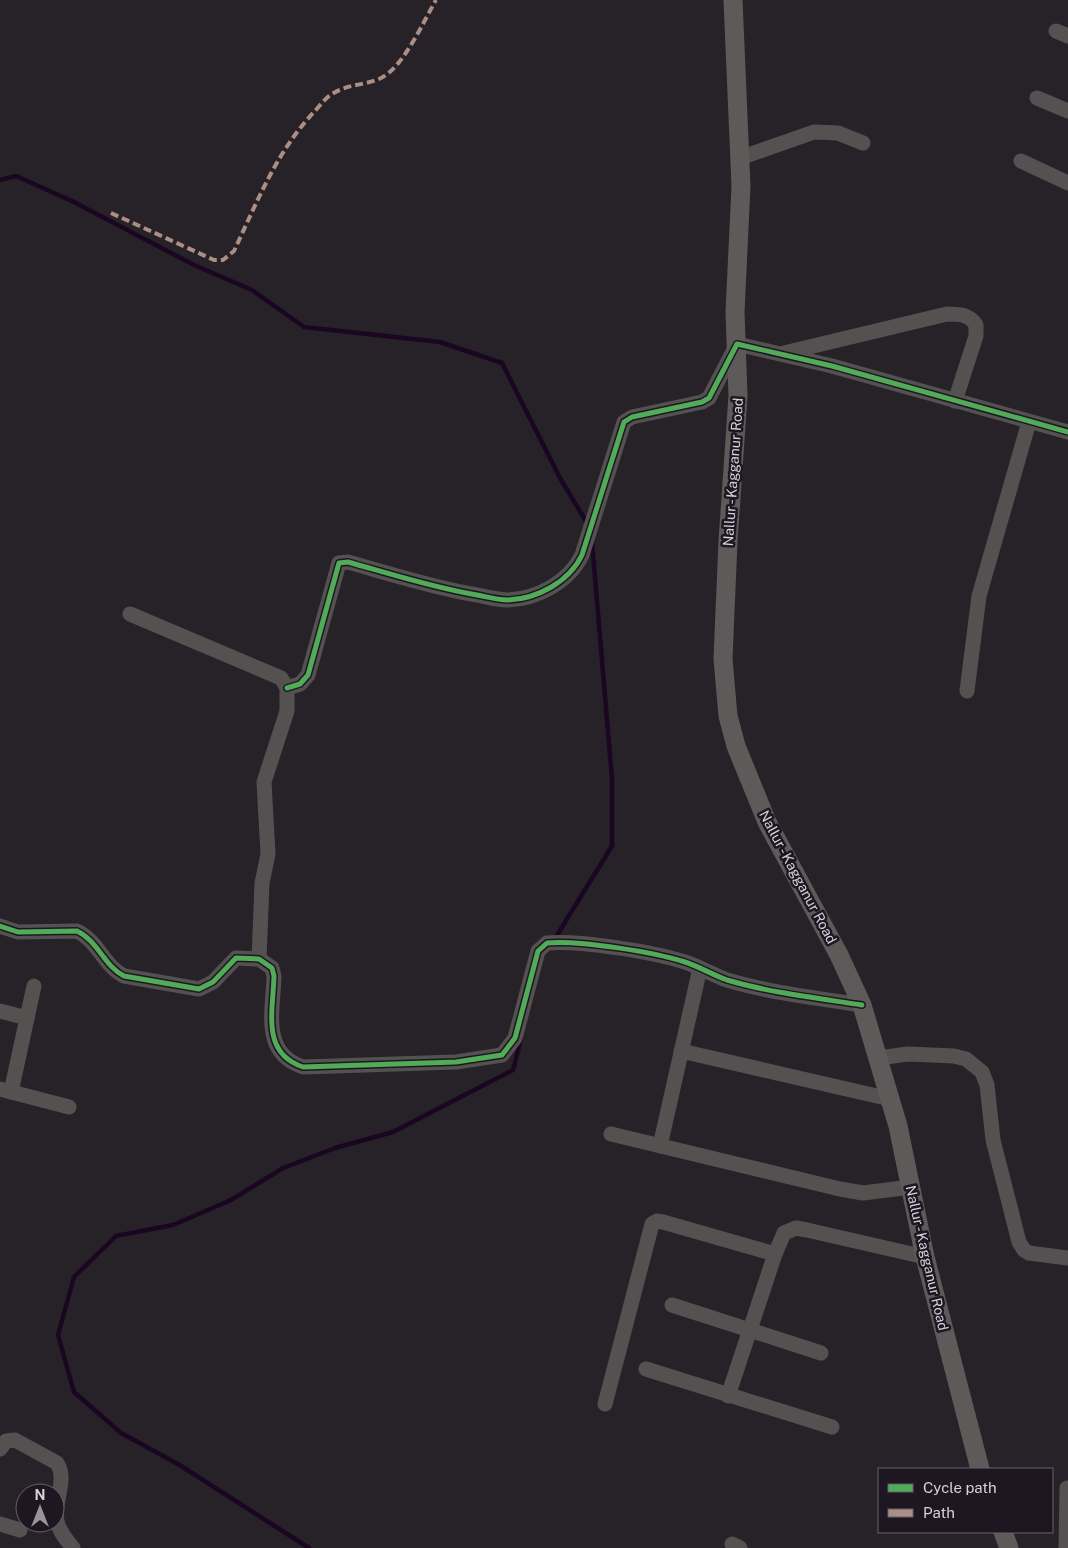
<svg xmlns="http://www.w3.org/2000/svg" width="1068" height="1548" viewBox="0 0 1068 1548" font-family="'Public Sans',sans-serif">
<rect width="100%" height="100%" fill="#272228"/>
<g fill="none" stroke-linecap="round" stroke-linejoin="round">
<!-- stream -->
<g stroke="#1b0621" stroke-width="4.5">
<polyline points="0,180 16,176 74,202 194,265 252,290 304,327 440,342 502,363 560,478 587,523"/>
<polyline points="554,940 612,846 612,779 592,542"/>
<polyline points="309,1548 178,1464 121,1433 74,1392 58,1335 74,1277 116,1236 173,1225 231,1200 283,1168 335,1148 393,1132 513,1070 521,1039"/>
</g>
<!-- minor -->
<g stroke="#535251" stroke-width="15">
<polyline points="1056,31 1068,36"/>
<polyline points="1037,98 1068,111"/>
<polyline points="740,158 814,132 838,133 863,143"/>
<polyline points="1021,161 1068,183"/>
<path d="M784,353L947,314C959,314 969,314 976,325V336L955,401"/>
<polyline points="130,614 281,678 287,688 287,711 264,782 268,854 262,883 259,959"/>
<path d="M287,688L300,684L308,675L339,563L348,562C391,574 434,588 477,595C487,597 498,600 508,600C537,599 569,582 582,555L624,422L632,417L702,402L709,398L737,344L832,366L1068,432"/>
<polyline points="967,691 979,596 1029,422"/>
<path d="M0,926L18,932L77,931C98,941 104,966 124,976L199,989L213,982L236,958L259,959L272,968L274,976C273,1012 261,1053 303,1067L456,1062L502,1055L515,1038L538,951L547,943C579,940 654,952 685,962C700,967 713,975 727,980C771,993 817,998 862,1005"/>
<polyline points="0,1011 27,1018"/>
<polyline points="681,1051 890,1099"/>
<polyline points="878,1058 908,1054 954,1056 966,1059 982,1072 987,1085 993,1140 1019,1242 1024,1250 1029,1253 1068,1258"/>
<polyline points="0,1089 69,1107"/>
<polyline points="11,1092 34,986"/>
<polyline points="611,1134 840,1189 863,1193 911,1187"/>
<polyline points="660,1146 700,968"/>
<polyline points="672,1305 821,1353"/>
<polyline points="646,1369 832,1427"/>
<polyline points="728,1396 775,1254 784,1233 796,1228 807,1230 925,1257"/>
<polyline points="605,1404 652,1224 657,1221 663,1222 775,1254"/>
<path d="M0,1449L6,1441L15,1440L57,1463C68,1480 53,1502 57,1521C59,1532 67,1540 73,1548"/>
<polyline points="0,1524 20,1530"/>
<polyline points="732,1544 740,1548"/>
<polyline points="1066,1548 1067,1488"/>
</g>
<!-- major -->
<g stroke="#5d5a5a" stroke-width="19">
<polyline points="733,0 741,186 735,312 738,396 728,541 723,659 728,716 736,746 767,822 839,955 862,1005 898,1126 925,1257 980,1469"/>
<polyline points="1003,1532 1009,1548"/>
</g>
<!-- quiet -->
<path stroke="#ac8f84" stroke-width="4" stroke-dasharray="8 4" stroke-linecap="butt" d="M111,213L214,260H223L234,251C257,202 276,153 313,113C318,108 323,101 329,96C345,84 362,86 379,79C403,69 423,22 436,0"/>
<defs>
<g id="cycleway">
<path d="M287,688L300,684L308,675L339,563L348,562C391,574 434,588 477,595C487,597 498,600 508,600C537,599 569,582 582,555L624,422L632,417L702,402L709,398L737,344L832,366L1068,432"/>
<path d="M0,926L18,932L77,931C98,941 104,966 124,976L199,989L213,982L236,958L259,959L272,968L274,976C273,1012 261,1053 303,1067L456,1062L502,1055L515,1038L538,951L547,943C579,940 654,952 685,962C700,967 713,975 727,980C771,993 817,998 862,1005"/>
</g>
</defs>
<!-- cycleway casing -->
<use href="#cycleway" stroke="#1e1721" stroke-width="8"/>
<!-- cycleway -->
<use href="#cycleway" stroke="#51ab58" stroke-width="5"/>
</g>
<g text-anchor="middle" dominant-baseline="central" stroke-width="5" stroke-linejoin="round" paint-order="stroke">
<!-- street labels -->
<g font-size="14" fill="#d6d1d8" stroke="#1e1721">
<text transform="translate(733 472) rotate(-86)">Nallur - Kagganur Road</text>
<text transform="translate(798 877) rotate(62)">Nallur - Kagganur Road</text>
<text transform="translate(927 1258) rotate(77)">Nallur - Kagganur Road</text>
</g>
</g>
<!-- legend -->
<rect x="878" y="1468" width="175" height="65" fill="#1e1721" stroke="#68616a"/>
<rect x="888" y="1484" width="25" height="8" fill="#51ab58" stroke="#68616a"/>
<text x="923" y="1493" font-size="15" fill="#d6d1d8">Cycle path</text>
<rect x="888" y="1509" width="25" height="8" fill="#ac8f84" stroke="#68616a"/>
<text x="923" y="1518" font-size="15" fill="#d6d1d8">Path</text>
<!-- north arrow -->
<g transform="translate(40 1508)"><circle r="24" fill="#1e1721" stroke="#68616a"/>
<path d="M0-4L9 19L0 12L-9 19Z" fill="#99949a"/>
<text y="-8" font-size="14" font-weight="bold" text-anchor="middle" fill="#d6d1d8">N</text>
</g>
</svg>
